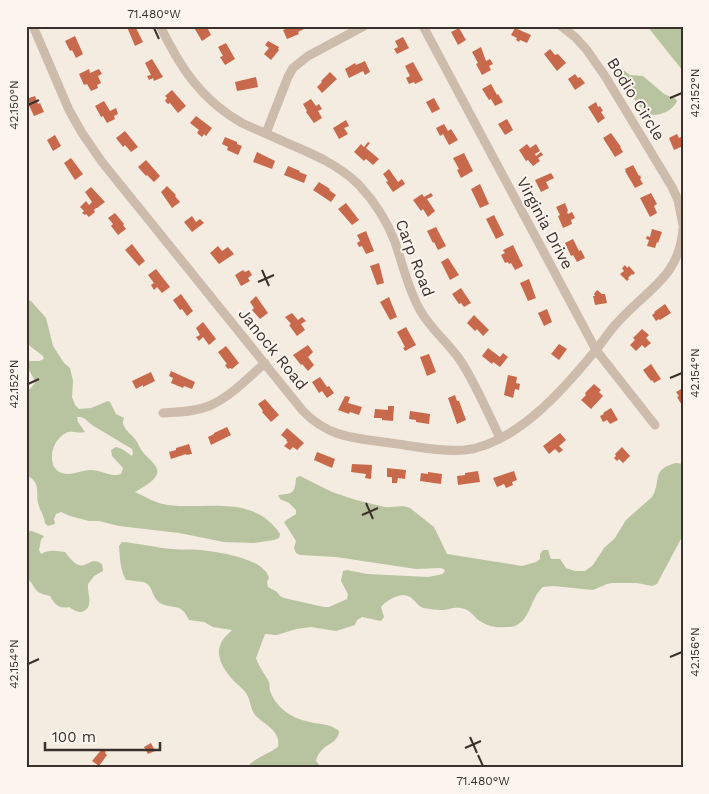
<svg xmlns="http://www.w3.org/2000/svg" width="709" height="794" viewBox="0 0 709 794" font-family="'Work Sans',sans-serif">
<rect width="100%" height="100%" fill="#f4ebe1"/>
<!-- green -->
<g fill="#b8c4a0" fill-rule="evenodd">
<polygon points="647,26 679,26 683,30 683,71"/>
<path d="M614,66H618L630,75L643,76L664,94L676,99L677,101C674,107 669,111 663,113C644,121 638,103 628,90C622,81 615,80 613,68Z"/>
<path d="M26,300L31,301L46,318L53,346L64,363L70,368L73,381L72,397L75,405L79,409L91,408L108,401L110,402L116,414L124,418C123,422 122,422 124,426C126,431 131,434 134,438C138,442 139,447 142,451C146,457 160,466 157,474C154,482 141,488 135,492C146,497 157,504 168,505C207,510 254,494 280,534L279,538L274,540L254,543L224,542L179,533L119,526L99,521H89L70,516L61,512L56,514L54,519L55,524L48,526L45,523C44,515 40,511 38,503C36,491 41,482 26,475V389H30L35,383C34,375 26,369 26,361H39L44,359L43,356L26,343ZM77,417H81L85,419L92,425L132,449L133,453L132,456L122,449L116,447L111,450L112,456L123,468L121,474C112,478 101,470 91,470C83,470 75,474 67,474C45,473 49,441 66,433C72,430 78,434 85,432L78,422Z"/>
<path d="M676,463L683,464V535L657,584L652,586L637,583H612L607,584L593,590L553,586L543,587C531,597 531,617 517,625C514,627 510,627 506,627C495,628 486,626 477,619C473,615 470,611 465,609C455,606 452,609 442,610C437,610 429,609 423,608C415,605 414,596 404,595C396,595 386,601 381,607L384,617L381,621L362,617L357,620L355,625L336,631L311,627L296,629L277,635L265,634L256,658C259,667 265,674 269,682C270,686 269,690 271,693C277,709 294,719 310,722C321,725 330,723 339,731C339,745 320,743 316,761L322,768H247C253,758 269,754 278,747C281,732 267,726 257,717C250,711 251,700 246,693C243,688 236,684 232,679C222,667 213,653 224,638C227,635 230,632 232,630L213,627L204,622L189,620C181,602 174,610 160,603C152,598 153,587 146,583C141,581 132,581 126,580C120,570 120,557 119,546L122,542C139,543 156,548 173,549C182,550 191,549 200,550C218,552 264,558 269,578L267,582L268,587L277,592L280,596L284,598L324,607H329L347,599L348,594L341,581L343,571L347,570L367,574L428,577L443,574L445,570L441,568L416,569L336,557L300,555L296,553L294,548L296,541L284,522L288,519L296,514V510L289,503L280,499L278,495C293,494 295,493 296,478L300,476L332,492L356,500L385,507C393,508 402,504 410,508L434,527L447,554L522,566L536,562L540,559V554L543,550H548L551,559H560L566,568L575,571H585L593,565L604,548L615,538L626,520L652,497C662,481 650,470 676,463Z"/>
<path d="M26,531H32L44,536L41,540L39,550L41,554C49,549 56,551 65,552C86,581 87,552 102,564L103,571L94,576L88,584C87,593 94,606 84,611C79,614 74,610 69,607C59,609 55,605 50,596C46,595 41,594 37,591C33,587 32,581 26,578Z"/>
</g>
<!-- building -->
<g fill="#c8694b">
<polygon points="128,26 135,26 143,42 135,46 127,27"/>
<polygon points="193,26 207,27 211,35 202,41"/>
<polygon points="289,26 305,26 306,28 298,32 299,34 287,39 283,30 290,27"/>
<polygon points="459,28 466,40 458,45 451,32"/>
<polygon points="515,28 531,35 527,43 520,40 519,42 516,40 517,38 511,35"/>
<polygon points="75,36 83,54 76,58 72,50 70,51 65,41"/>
<polygon points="403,37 409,48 397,54 394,49 398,47 395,41"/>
<polygon points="268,41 279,47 278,49 279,50 271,60 264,54 269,48 265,45"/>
<polygon points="226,43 235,59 225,65 220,57 223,56 218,47"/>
<polygon points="481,47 486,61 490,59 493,64 489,66 491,70 482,75 476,64 478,63 472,52"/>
<polygon points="550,49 555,55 558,54 566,63 557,71 544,54"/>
<polygon points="152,59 163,77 154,81 153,78 149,80 147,76 151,75 145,63"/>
<polygon points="365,61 370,72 365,75 363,71 349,78 345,69 355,63 356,65"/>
<polygon points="413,62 423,80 415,84 414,82 409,84 406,78 410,76 405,66"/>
<polygon points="89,69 90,73 99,69 102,74 98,76 101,83 97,85 98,88 91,91 87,84 84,85 79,74"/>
<polygon points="330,72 337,79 322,93 317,87 322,82 321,81"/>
<polygon points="575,74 578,78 580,77 585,83 575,90 568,79"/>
<polygon points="256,77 258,87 237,91 235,82"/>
<polygon points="491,84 497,95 498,94 503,102 495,106 491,99 489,100 482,89"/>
<polygon points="172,90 186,106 178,113 170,103 168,104 165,101 167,98 165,96"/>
<polygon points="35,96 38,104 40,103 44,112 34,116 26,99"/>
<polygon points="434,98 440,109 432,113 426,102"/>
<polygon points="311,99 316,106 319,104 322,109 318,111 322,118 314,123 306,112 307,111 303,104"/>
<polygon points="104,101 110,111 116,108 118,114 114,116 115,119 107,123 103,116 101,117 95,106"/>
<polygon points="596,102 598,107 600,106 603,111 601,112 605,118 598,123 588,107"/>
<polygon points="196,116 212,128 206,136 204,134 202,137 197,133 199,130 190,123"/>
<polygon points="507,119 513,130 505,135 498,124"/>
<polygon points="346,120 349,126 344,128 348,134 339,139 333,128"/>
<polygon points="444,124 448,131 451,129 458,140 449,145 443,134 440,136 436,128"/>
<polygon points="125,131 138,147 131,152 125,145 123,147 116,138"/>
<polygon points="611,133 621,147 620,147 623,152 615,157 603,138"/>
<polygon points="677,134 679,138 683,136 683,146 674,150 669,138"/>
<polygon points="55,135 61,146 53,151 47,140"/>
<polygon points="225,137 237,142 237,144 242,146 238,155 227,150 228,147 222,144"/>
<polygon points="368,142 370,143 366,148 379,159 373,165 366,159 364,161 354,152 361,144 364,147"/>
<polygon points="527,144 530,148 536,144 540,151 535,154 536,156 541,152 543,155 538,158 540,161 533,166 528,160 526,161 519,150"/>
<polygon points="257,152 275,161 272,169 253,162"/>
<polygon points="464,153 473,171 461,178 457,170 459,169 453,158"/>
<polygon points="71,158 83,174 75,180 64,163"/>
<polygon points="146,160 160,176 154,182 147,175 146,176 138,167"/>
<polygon points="633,165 639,176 640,175 641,178 640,179 643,184 635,188 625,171 626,171 625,169"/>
<polygon points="288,166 300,171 299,172 307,175 304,183 284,175"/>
<polygon points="389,169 398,182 402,179 405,184 393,192 386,182 388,181 383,174"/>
<polygon points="551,173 554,178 546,182 549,188 541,192 535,180"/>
<polygon points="319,182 330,189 329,190 336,195 331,202 313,190"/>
<polygon points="480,184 489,204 480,208 471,189"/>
<polygon points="167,186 176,195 175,196 180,202 172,208 161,192"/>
<polygon points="91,187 105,202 97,208 96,208 94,210 95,212 89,217 86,214 85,215 82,213 84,211 80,207 86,201 89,205 92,202 85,192"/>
<polygon points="431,193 433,196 427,199 435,211 428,217 423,209 421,211 413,200 422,194 424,197"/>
<polygon points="651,193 657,204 654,206 657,213 650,217 640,198"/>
<polygon points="346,203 359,220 352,225 338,209"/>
<polygon points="565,203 568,211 567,212 568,214 572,212 575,218 571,220 572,224 563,228 558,216 560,215 556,207"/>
<polygon points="115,213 124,224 123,225 126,229 118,235 111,226 113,224 108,218"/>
<polygon points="494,215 504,235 496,239 486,219"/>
<polygon points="192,216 196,222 200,219 204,223 192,232 184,222"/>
<polygon points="436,227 446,246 438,250 434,242 433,243 427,231"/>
<polygon points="652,229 662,232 658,243 657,242 655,248 647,246 649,240 646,239 647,236 650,237"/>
<polygon points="366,231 374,251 366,254 362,246 359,247 357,243 360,241 357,235"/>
<polygon points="573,239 579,251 581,250 585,258 577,262 573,255 571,256 565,243"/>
<polygon points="132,244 145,261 139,266 125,250"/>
<polygon points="513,245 523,266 515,270 511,263 509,264 508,262 505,263 501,255 505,253 503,250"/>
<polygon points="218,246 222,251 228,247 234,254 219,264 210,253"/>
<polygon points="448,258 459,275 450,280 441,262"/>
<polygon points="379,263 384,283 377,285 370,266"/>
<polygon points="625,265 627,268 629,266 635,273 633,275 632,274 628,278 629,279 627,281 620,274 624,271 622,268"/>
<polygon points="156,269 170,287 162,293 157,287 154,290 151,285 154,283 148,275"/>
<polygon points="243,270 245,272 249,270 252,275 248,278 250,281 241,286 235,275"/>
<polygon points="529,279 536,298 528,301 520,283"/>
<polygon points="461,288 471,303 464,307 461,303 459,304 452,294"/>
<polygon points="597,290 602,294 605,294 607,303 595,305 593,296 595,296 594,294"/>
<polygon points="181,294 193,311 187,316 182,309 180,310 173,300"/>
<polygon points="256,296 268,313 260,319 252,310 254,308 250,302"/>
<polygon points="389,297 397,317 390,320 380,302"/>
<polygon points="665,304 671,313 660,320 659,319 656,321 652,315 655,313 654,312"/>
<polygon points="547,309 552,322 544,326 538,313"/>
<polygon points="292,313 298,320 302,317 306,321 301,324 305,330 297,336 289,325 291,324 285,317"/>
<polygon points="474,315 489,330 483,336 477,329 475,331 467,323"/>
<polygon points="203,322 216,339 209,345 203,337 199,341 196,337 200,335 196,328"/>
<polygon points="406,327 416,345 405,351 403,348 405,347 397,332"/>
<polygon points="642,329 649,335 646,338 651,343 645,348 642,345 636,351 630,345 635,340 633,338"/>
<polygon points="559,344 567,349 559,360 551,354"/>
<polygon points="308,345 313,352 308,357 314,365 308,371 302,364 301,365 293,355"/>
<polygon points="226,346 239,363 232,369 230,368 228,369 225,365 227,364 218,352"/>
<polygon points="488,348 500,357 503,353 508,357 500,367 493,362 492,364 482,356"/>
<polygon points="429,354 436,372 427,376 420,357"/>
<polygon points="651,364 661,379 654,383 652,380 651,381 643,370"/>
<polygon points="171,371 195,382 192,389 184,386 183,388 171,383 173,378 169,376"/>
<polygon points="151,372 155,381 143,387 143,385 136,389 132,381"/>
<polygon points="508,375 517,377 516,383 520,384 519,390 515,389 513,398 504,395"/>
<polygon points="320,377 327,387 329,386 334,393 327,398 322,391 319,393 312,382"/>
<polygon points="594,384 601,390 599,392 603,396 591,409 581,400 586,395 585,393"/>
<polygon points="683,388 683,407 677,397 679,396 676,392"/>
<polygon points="455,395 457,401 459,401 466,420 457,424 448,398"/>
<polygon points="345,396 350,397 348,403 362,407 359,415 350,412 349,414 338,410"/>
<polygon points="265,399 279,415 271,422 262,412 263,411 258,404"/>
<polygon points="388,406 394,406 393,421 382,420 382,418 374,418 375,409 388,410"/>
<polygon points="611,408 618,420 610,424 607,420 603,422 600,416 604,414 603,413"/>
<polygon points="410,411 430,414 429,424 416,422 416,420 409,419"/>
<polygon points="227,427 231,435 211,445 208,437 214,434 214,433"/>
<polygon points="287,428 304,443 297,450 293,447 290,450 284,446 288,442 286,441 287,440 281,435"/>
<polygon points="560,433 566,440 559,446 563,450 559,453 555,449 549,454 543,446"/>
<polygon points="189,444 192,454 186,455 186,454 171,459 169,452 176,450 176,448"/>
<polygon points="622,447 630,456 623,463 619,459 617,461 614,458 616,456 615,454"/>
<polygon points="317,452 335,459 332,468 314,460"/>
<polygon points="352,464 372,465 371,479 365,478 366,474 351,472"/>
<polygon points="387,468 406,470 405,479 398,478 397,483 392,483 392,477 387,477"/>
<polygon points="478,471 480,482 458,485 457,476 465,475 465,473"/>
<polygon points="514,471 517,480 512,482 513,485 506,488 504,484 497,487 493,478"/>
<polygon points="428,472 442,474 441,484 420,481 421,473 428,474"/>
<polygon points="151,743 155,751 148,754 144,747"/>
<polygon points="102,749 106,752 105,753 107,755 99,766 92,761"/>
</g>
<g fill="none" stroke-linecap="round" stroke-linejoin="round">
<!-- street -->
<g stroke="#cdbbac" stroke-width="9">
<path d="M33,26L69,110L82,133L102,162L303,411C329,438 355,438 390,443C414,446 440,452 465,450C516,444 564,389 595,351C603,342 609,331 618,322C647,289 679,278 683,229"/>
<path d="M160,26C180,67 201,100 242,123C257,130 272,136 287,143C313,154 339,165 359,185C374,201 387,221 395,242C403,265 408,289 420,310C431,330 450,344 462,363C477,387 488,413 500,438"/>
<polyline points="423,26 596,350 655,425"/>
<polyline points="561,26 575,37 586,49 605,76 672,187 678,200 683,225"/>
<polyline points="266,133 288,77 293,68 308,56 364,26"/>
<path d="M163,413C178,412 194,412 209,406C230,397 248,378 265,363"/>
</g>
</g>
<!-- ticks -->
<path fill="none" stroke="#3b302b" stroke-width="2" d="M154,28L159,39M670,98L682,93M28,105L39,100M262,270L269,286M258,282L274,275M670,378L682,373M28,384L39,379M366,503L373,519M362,515L378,508M670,657L682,652M28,664L39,659M470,737L477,753M465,748L481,741M478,755L483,766"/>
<g text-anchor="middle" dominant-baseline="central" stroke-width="4" stroke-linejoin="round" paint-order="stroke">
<!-- street labels -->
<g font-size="16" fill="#3b302b" stroke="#fbf5ee">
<text transform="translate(636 99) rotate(58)">Bodio Circle</text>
<text transform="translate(545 223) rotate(62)">Virginia Drive</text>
<text transform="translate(415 258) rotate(69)">Carp Road</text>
<text transform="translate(273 349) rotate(51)">Janock Road</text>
</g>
</g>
<!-- border -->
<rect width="709" height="794" fill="none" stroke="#fbf5ee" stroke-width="55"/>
<!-- scale -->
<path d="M45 742v8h115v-8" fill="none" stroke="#3b302b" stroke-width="2.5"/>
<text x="52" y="742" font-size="15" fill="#3b302b" stroke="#fbf5ee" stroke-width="4" paint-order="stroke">100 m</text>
<rect x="28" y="28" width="654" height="738" fill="none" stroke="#3b302b" stroke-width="2"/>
<g font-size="12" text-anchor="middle" fill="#3b302b">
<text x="154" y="18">71.480°W</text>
<text transform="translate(695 93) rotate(-90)" y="4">42.152°N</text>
<text transform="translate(14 105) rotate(-90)" y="4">42.150°N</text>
<text transform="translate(695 373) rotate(-90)" y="4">42.154°N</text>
<text transform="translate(14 384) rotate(-90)" y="4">42.152°N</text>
<text transform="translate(695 652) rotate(-90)" y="4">42.156°N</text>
<text transform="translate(14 664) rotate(-90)" y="4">42.154°N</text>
<text x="483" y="785">71.480°W</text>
</g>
</svg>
